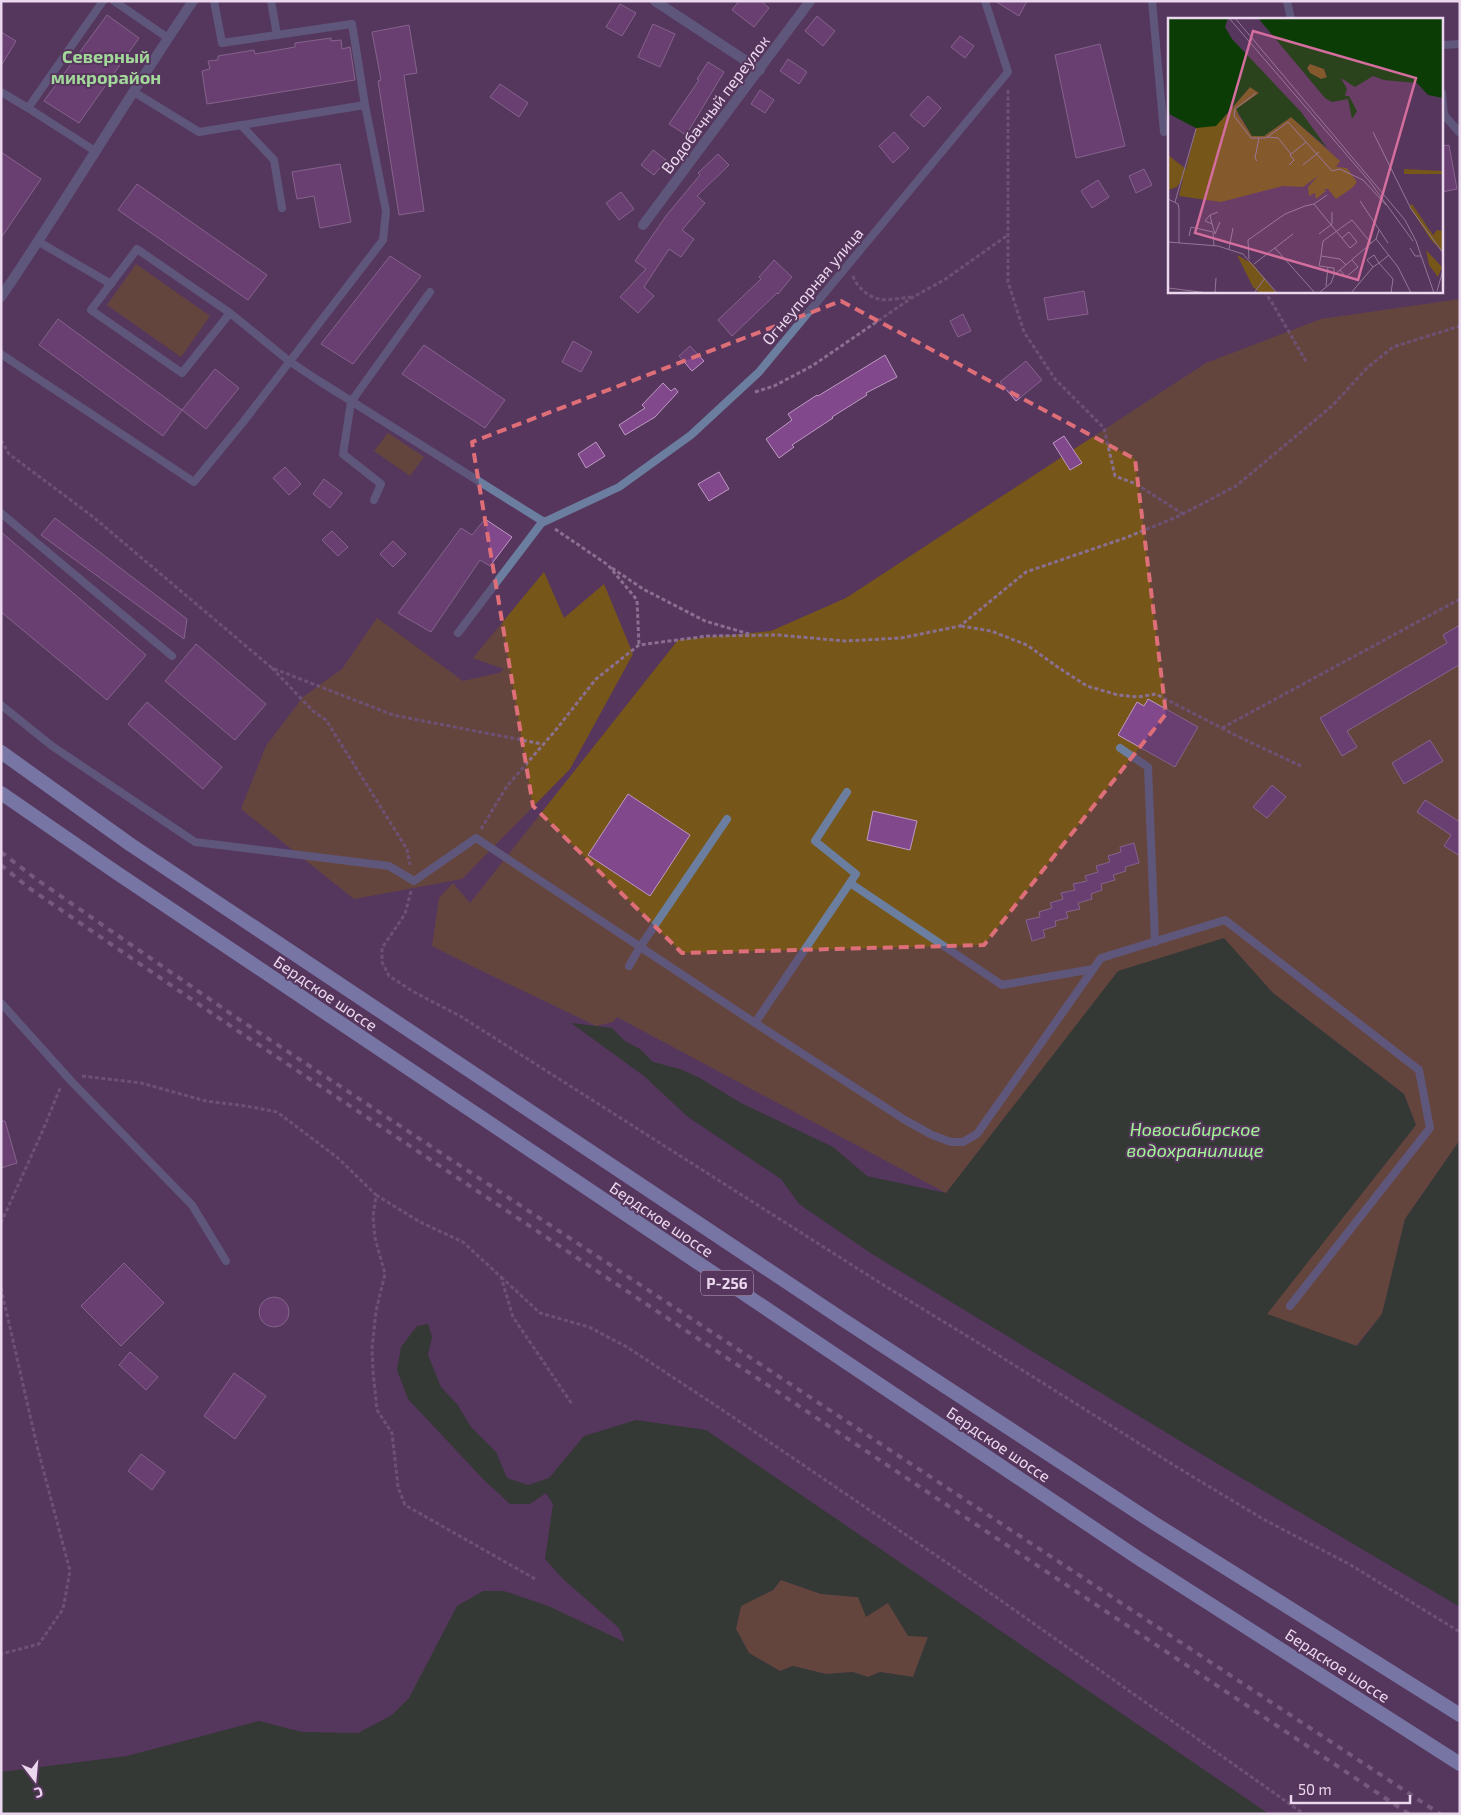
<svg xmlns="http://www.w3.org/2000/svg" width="1461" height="1815" viewBox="0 0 1461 1815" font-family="'Exo 2',sans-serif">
<rect width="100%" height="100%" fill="#56365c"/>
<!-- green -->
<g fill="#765719">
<polygon points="136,264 210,316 181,357 107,305"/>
<path d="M1460,299V1140L1405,1219L1382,1314L1356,1346L1266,1314L1416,1125L1404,1094L1273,993L1224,939L1118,972L946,1193L617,1017L613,1022L596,1026C542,999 486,974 432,946L439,898L453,883L470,903L678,640L771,631L846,598L1206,363L1321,319Z"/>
<polygon points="388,433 424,457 410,476 374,451"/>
<polygon points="544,572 564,618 604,584 633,654 570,769 462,879 354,899 241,809 266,746 303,697 342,669 377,618 463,681 499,673 504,669 473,658"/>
<polygon points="781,1580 821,1594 858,1597 888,1602 908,1635 928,1637 913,1677 880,1672 868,1677 853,1672 826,1674 793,1666 780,1671 749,1653 736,1629 741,1605 773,1590"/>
</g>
<!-- water -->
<g fill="#0c3c05" fill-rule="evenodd">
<polygon points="1224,938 1273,993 1404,1094 1416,1125 1267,1314 1357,1346 1382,1314 1405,1219 1460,1140 1460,1607 1218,1464 872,1254 799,1204 781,1179 688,1117 644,1076 571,1023 612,1028 625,1041 640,1049 653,1062 680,1069 700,1078 741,1103 833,1147 867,1176 946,1193 1118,971"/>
<path d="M428,1324L432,1337L428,1355L441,1387L457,1404L471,1427L496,1452L507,1478L528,1485L549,1478L584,1436L636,1420L706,1430L1269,1814H1V1772L127,1756L259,1721L302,1732L358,1733L392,1715L409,1698L457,1606L483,1591H504L548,1606L625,1642L619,1628L563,1579L545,1559L553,1504L546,1493L530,1504H510L484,1480L408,1399L397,1370L401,1347L417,1326ZM781,1580L821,1594L858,1597L866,1617L888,1603L908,1636L928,1637L913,1677L880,1672L868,1677L853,1672L826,1674L793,1666L780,1671L749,1653L736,1629L741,1606L773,1590Z"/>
</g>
<!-- building -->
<g fill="#81488b" stroke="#be99c4">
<polygon points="739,1 761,1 769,8 754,27 732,10"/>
<polygon points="995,1 1027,1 1019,16"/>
<polygon points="620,4 636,13 622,36 606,27"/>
<polygon points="107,15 139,38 79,123 44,101"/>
<polygon points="817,16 835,31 823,46 805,31"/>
<polygon points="653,24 675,34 660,67 638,57"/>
<polygon points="409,25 417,73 404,75 424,211 399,215 378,81 381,80 372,32"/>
<polygon points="1,32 16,41 1,66"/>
<polygon points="960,36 974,46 965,58 951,47"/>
<polygon points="331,38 331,41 341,40 342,49 350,47 355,80 207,104 202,71 210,69 208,61 218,60 218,56 254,50 255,54 295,47 295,43"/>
<polygon points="1100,44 1125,146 1076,158 1055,55"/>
<polygon points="788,59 807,72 799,84 780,71"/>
<polygon points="708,62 724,72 686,135 669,124 699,80 697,79"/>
<polygon points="500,84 528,103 519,117 490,97"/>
<polygon points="760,90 774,100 765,113 751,104"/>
<polygon points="928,96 941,108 924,127 910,115"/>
<polygon points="894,132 909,148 893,163 879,146"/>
<polygon points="1449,145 1457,189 1442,192 1442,146"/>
<polygon points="653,150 666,160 654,175 641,165"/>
<polygon points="1,152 41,179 1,238"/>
<polygon points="718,154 729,165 697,196 705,203 682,230 694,239 681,257 669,249 644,287 654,296 638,313 620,297 646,269 635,261 666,216 700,175 698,173"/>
<polygon points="340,164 351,222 320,228 314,196 297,199 292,172"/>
<polygon points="1144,169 1152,185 1136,193 1129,176"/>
<polygon points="1098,180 1109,197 1092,208 1081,191"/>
<polygon points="137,184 267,275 248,300 118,210"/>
<polygon points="621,192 634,209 619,220 606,203"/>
<polygon points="390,256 421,276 353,364 321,344"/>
<polygon points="774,260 792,277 778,294 777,293 732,336 718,320 761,279 759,277"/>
<polygon points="1084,291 1088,314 1048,320 1044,298"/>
<polygon points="963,314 971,331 958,337 950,321"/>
<polygon points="58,319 182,410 163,436 39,345"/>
<polygon points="573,341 592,352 581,372 562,362"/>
<polygon points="424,345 505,400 485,428 402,374"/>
<polygon points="690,346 704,361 692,371 679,356"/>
<polygon points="885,355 897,377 866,393 867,395 832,417 833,418 792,445 794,447 779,458 766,439 792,420 788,414 817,395 818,396"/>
<polygon points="1026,361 1042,380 1016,401 1000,382"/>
<polygon points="215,369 239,388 206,429 182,410"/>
<polygon points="663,383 671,391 675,388 678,392 655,417 625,435 619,425 645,408 642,405"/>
<polygon points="1064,436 1082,463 1070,470 1053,443"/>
<polygon points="596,442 605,456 586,468 578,454"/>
<polygon points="285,467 301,484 289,495 273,478"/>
<polygon points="719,472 729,489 709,501 698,484"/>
<polygon points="324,479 342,493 330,508 313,494"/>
<polygon points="55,518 187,619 184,639 41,535"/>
<polygon points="485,519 512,537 490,566 480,560 431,632 398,613 461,528 472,535"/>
<polygon points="332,531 348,547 338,556 322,540"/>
<polygon points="1,532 146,655 107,700 1,612"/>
<polygon points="393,541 406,554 393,567 380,554"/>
<polygon points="1460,625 1460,667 1459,665 1347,731 1357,747 1342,756 1320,718 1447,643 1443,635"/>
<polygon points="196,644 266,704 235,740 165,681"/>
<polygon points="1148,699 1198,727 1175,767 1118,735 1137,702 1144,706"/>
<polygon points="147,702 222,767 203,789 128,724"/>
<polygon points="1430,740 1443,761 1404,784 1392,763"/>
<polygon points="1272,785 1286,797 1267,818 1253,807"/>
<polygon points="628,794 690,835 650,896 588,855"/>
<polygon points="1425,800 1460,822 1460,856 1444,846 1451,835 1417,812"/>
<polygon points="873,811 917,821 910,850 867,840"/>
<polygon points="1134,843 1139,863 1125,867 1126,871 1113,875 1115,880 1101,884 1102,890 1091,894 1092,899 1078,903 1080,909 1066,912 1068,918 1055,921 1056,926 1043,930 1045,937 1032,941 1026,920 1040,917 1039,912 1052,908 1050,903 1063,899 1061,893 1075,890 1073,884 1087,881 1085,876 1098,872 1096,866 1110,862 1108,856 1121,852 1120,847"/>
<polygon points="1,1121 5,1121 17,1163 1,1168"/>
<polygon points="124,1263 164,1303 121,1346 81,1306"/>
<circle cx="274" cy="1312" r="15"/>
<polygon points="130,1352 158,1377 146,1390 119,1365"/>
<polygon points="234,1373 266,1396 235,1439 204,1416"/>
<polygon points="141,1454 165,1472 152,1490 128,1471"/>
</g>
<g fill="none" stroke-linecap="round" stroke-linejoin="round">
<!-- path -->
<g stroke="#8b6f90" stroke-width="3" stroke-dasharray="4 2.5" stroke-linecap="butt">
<polyline points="1008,90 1008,282 1024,332 1055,379 1104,428 1115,476 1136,484 1183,514"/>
<path d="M853,276C856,286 868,297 879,299C888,301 901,298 911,297"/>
<polyline points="1264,291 1271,301 1307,363"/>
<polyline points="755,392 774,386 812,366 913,297 944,280 1008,235"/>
<polyline points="1,440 9,454 92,516 272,668 393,715 542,744"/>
<polyline points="555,529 608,565 637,600 639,645"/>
<polyline points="612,568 643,589 705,621 749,634"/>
<polyline points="961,626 991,631 1027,645 1059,668 1087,686 1118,695 1138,697 1156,694 1235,735 1301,766"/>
<polyline points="272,668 313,711 326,720 407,849 410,865"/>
<polyline points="1222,728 1460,599"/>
<polyline points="481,829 507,786 555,731 596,679 639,645 708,636 778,635 845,641 901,638 960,626 1026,572 1125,538 1179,516 1236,486 1332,406 1367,368 1393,347 1460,326"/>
<polyline points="411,891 405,914 382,948 382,962 389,976 414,992 460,1016 885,1286 995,1353 1180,1469 1263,1519 1349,1564 1460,1632"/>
<polyline points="82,1076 141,1083 206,1101 246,1106 277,1112 338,1158 376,1195 373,1217 375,1238 385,1274 376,1311 372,1349 373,1371 377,1410 392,1433 398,1487 405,1505 537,1580"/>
<polyline points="376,1195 420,1222 463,1242 501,1277 513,1317 572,1404"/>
<polyline points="1,1223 43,1130 61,1086"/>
<polyline points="501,1277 540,1313 589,1327 627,1347 721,1409 959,1571 1304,1814"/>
<polyline points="1,1288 37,1446 70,1571 63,1609 39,1644 1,1654"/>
</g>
<!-- service -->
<g stroke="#6b7e9f" stroke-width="8">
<polyline points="114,1 168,38"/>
<polyline points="214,1 222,43 352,24 365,105"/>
<polyline points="271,1 277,35"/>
<polyline points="1152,1 1164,132"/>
<polyline points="1287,1 1291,19"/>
<polyline points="1442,45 1460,44"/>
<polyline points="1,92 28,108"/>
<polyline points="1442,93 1444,115"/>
<polyline points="1442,115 1444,115 1460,133"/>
<polyline points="241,125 274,160 282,208"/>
<polyline points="95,151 28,108 103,1"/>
<polyline points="39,242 111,284"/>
<polyline points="230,313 182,373 91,310 137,249 230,313 289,361 316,379 544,522 619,487 691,435 759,372 1008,72 985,1"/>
<polyline points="1,354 194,482 244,421 383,240 386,211 365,105 199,132 134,92"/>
<polyline points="374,500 381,484 343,454 351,402 430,292"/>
<polyline points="1,513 172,656"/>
<polyline points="458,633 543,521"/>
<polyline points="1,705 52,746 195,842 389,866 414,881 476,838 755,1023 905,1120 932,1135 951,1142 963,1142 977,1134 1101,958 1225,920 1419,1070 1430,1128 1290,1306"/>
<polyline points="1120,748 1148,767 1155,942"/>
<polyline points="850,883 1002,985 1093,969"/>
<polyline points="629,966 640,947 727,819"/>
<polyline points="1,1003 72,1082 192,1205 226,1261"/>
<polyline points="755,1023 856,874 815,841 847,792"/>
</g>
<!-- minor -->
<g stroke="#6b7e9f" stroke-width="10">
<polyline points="655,1 760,70"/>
<polyline points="643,225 810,1"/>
<path d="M1,297C67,200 127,98 193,1"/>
</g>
<!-- trunk -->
<g stroke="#a0c1fa" stroke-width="14">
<polyline points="1,752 131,845 842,1319 1157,1525 1460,1715"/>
<polyline points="1,793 114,871 1138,1558 1460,1764"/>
</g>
<!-- rail -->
<g stroke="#9b81a0" stroke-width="4" stroke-dasharray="6 6" stroke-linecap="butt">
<polyline points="1,852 36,879 237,1018 1440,1814"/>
<polyline points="1,865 29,888 232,1027 1409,1814"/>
</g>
</g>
<!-- marked area -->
<path d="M0 0H1461V1815H0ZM841,301L1135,459L1166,714L984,945L682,953L533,806L472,442Z" fill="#56365c" fill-opacity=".55" fill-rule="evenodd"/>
<path fill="none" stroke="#de6e78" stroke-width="4" stroke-dasharray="10 6" stroke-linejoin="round" d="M841,301L1135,459L1166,714L984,945L682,953L533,806L472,442Z"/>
<g text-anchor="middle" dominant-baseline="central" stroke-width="4" stroke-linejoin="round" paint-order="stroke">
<!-- shield labels -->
<rect fill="#56365c" stroke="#bea7c3" stroke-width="1" x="701" y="1270.5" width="52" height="25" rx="4"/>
<g font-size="15" font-weight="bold" fill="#ebd8ef">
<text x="727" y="1283">Р-256</text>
</g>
<!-- street labels -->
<g font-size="16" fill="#ebd8ef" stroke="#56365c">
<text transform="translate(715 104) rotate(-53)">Водобачный переулок</text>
<text transform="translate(812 286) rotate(-50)">Огнеупорная улица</text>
<text transform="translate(326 993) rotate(34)">Бердское шоссе</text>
<text transform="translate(662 1219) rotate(34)">Бердское шоссе</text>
<text transform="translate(999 1444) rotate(34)">Бердское шоссе</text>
<text transform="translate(1338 1665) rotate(33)">Бердское шоссе</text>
</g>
<!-- neighbourhood labels -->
<g font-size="18" font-weight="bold" fill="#a3d89b" stroke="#56365c">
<text x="106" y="56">Северный<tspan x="106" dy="21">микрорайон</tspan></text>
</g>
<!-- water labels -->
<g font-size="18" font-style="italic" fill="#a3f797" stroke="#56365c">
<text x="1195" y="1129">Новосибирское<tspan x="1195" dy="21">водохранилище</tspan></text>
</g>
</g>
<!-- overview -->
<g transform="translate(1168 18)">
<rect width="275" height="275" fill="#56365c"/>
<path d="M142,46L156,51L159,60L153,61L142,55L139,50ZM82,69L91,75L69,95L84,118H96L123,99L172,143L168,149L179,150L189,164L184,170L168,181L160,171H156L158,173L148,181L147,175L141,178L140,169L150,158L135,169L115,168L53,184L11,178L15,160L9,169L0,172V137L18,151L28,110L54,102ZM236,151L275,153V156H236ZM244,186L265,217L269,212L275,213V234L263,222L241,188ZM258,232L274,249L270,259L261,247ZM69,237L85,246L108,275H92L85,269Z" fill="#765719"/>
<path d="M0,0H60L57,9L64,21L133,94L159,130L123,99L96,118H84L68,91L91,75L82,69L48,108L28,110L3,97L0,95ZM90,0H275V80L260,77L249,65L216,62L205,58L187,69L173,60L179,71L177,78H181L189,93L184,101L180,81L164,84L157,80ZM142,46L156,51L159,59L153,61L142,55L139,50Z" fill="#0c3c05" fill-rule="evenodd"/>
<path fill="none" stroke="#927797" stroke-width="1" d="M61,0L202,164L245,223M67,0L237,202L248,223L266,275M88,75L67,91L66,98L83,120H98L120,104L164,153L172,151L195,162L218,187M205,114L243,191L275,235M99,119L110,120L123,136M89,143L87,140L91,120M121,147L126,142L122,137L138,124M135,147L151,134M0,181L10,186L11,191V225M192,183L220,225M7,184L28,111M146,186L159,177M42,197L37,203L44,206L47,216L52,204M44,206L42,197L50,194M151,216L164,206V194M21,218L23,209L45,214L46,228M208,221L230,249L243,275M0,224L50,228L75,236L109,275M107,230L147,275M242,230L247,238H253M61,231L65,210M206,237L211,245L205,249L199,242ZM221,237L211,245L225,261L223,275M153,238L151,248L166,250V257M81,241L80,222L117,196L137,188L146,186L182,230L189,224L181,214L174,220M86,246L125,216M178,247L172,241L153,238L155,223L184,202L203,225M172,252L178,259L190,249L184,242M48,260L47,274L51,275M158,268L160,249M0,270L40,275M269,273L275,252M86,275L97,260M151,275L163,265L166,257L208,221L211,212M183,275L205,249"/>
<path fill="#d46e9e" fill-opacity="0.15" stroke="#d46e9e" stroke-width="2.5" d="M85,13L248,60L190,262L27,215Z"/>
<rect width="275" height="275" fill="none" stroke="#ebd8ef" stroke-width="2.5"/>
</g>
<!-- border -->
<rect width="1461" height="1815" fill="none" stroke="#ebd8ef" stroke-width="5"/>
<!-- north arrow -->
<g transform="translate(35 1780) rotate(164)" stroke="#56365c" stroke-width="4" paint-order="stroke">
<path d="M0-4L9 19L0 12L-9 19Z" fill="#ebd8ef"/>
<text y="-8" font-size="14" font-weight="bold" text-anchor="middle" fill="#ebd8ef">С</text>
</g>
<!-- scale -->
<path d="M1291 1795v8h119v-8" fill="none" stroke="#ebd8ef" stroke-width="2.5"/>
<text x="1298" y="1795" font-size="15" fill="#ebd8ef" stroke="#56365c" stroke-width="4" paint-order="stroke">50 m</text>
</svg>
